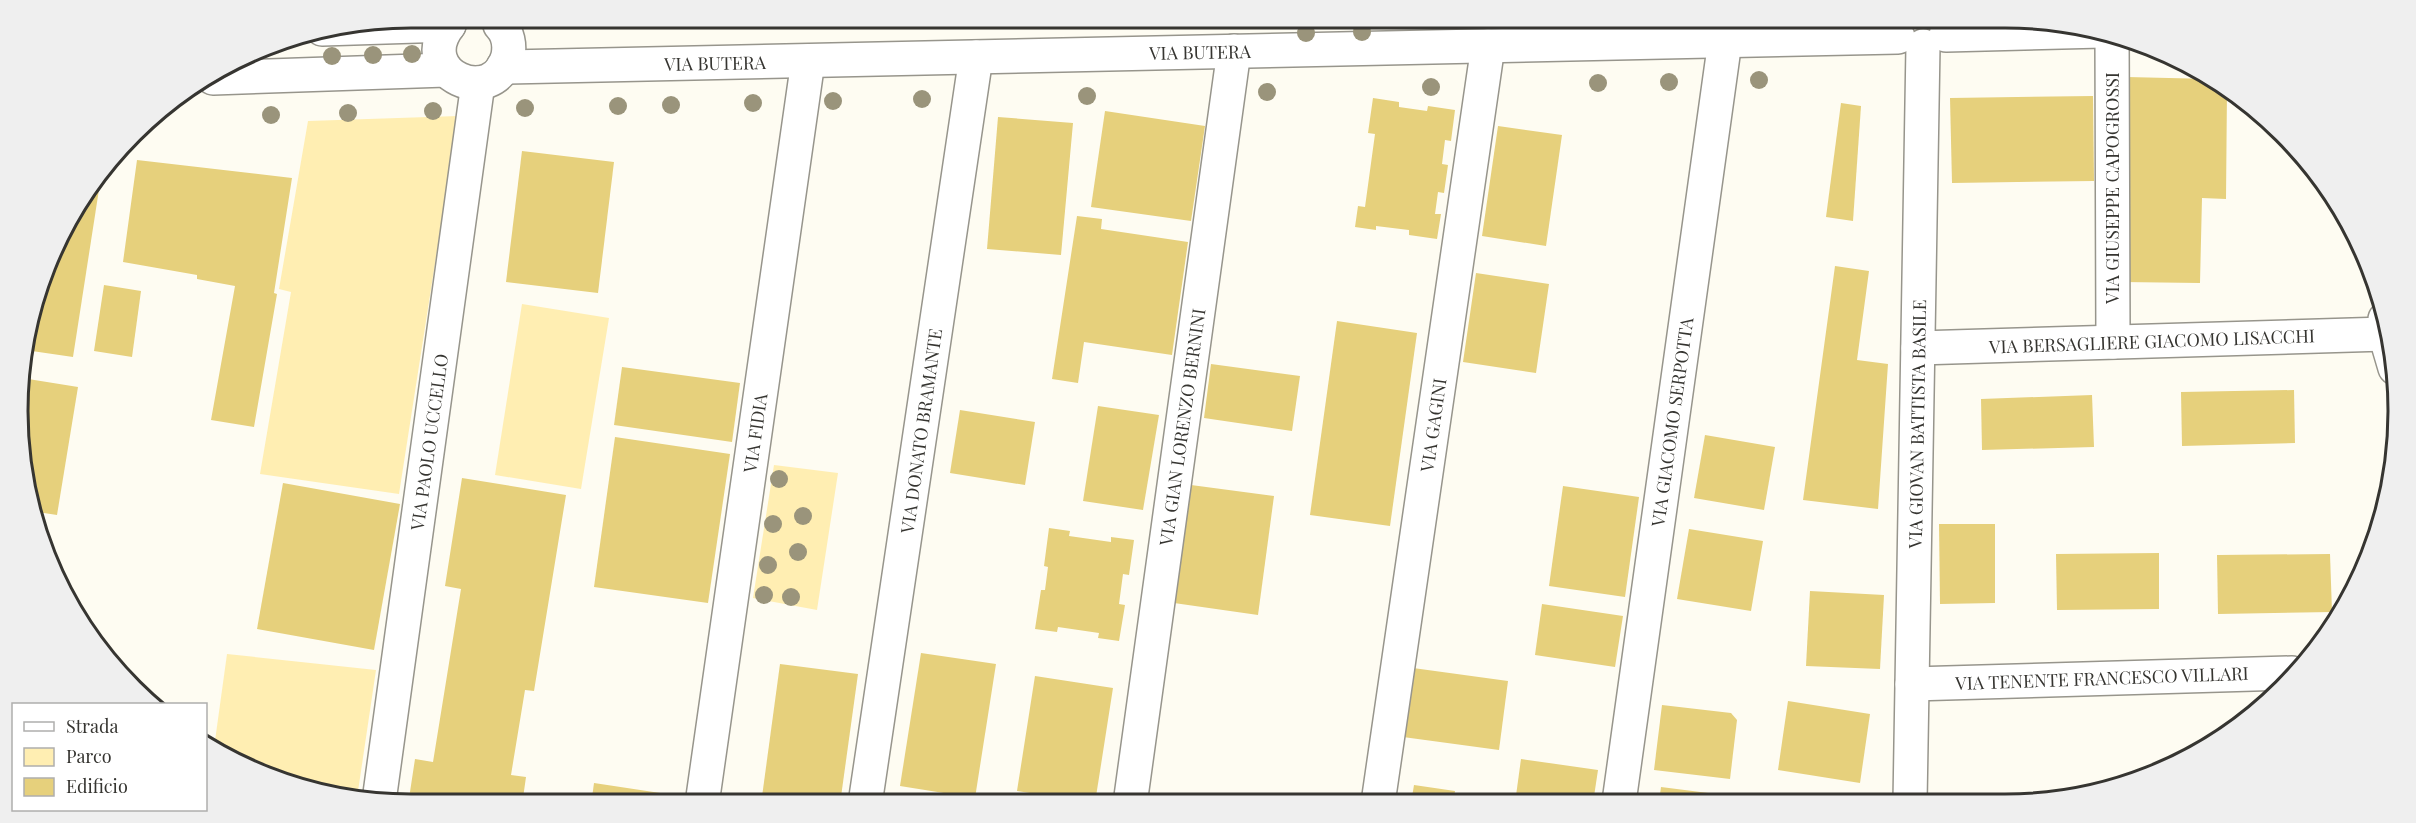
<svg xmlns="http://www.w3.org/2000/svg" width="2416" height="823" viewBox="0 0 2416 823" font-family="'Playfair Display',serif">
<rect width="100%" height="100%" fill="#fefcf2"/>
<!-- green -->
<g fill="#ffeeb2">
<polygon points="458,116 399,494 260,474 291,292 279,289 308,121"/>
<polygon points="522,304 609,318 581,489 495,475"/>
<polygon points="774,465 838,473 817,610 753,598"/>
<polygon points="227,654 376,670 357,798 310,792 214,748"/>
</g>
<!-- building -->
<g fill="#e6d07c">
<polygon points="2127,77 2211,79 2227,89 2226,199 2202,198 2200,283 2123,282"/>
<polygon points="2093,96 2094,181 1952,183 1950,98"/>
<polygon points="1373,98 1399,102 1399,107 1427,111 1428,106 1455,110 1451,141 1445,140 1442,164 1448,165 1444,193 1438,192 1435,214 1441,214 1437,239 1409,235 1409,230 1376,226 1376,230 1355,227 1358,206 1365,207 1375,134 1368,133"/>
<polygon points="1841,103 1861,106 1853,221 1826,217"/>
<polygon points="1105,111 1205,126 1191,221 1091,207"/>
<polygon points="998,117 1073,123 1061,255 987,249"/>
<polygon points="1498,126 1562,135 1546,246 1482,236"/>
<polygon points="522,151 614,162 598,293 506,282"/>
<polygon points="137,160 292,178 274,293 277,294 254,427 211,420 235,286 197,279 197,275 123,262"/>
<polygon points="100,183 73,357 25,350 59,237"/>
<polygon points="1077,216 1102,219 1101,229 1188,242 1172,355 1084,342 1078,383 1052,379"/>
<polygon points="1835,266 1869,271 1857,360 1888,364 1878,509 1803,500"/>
<polygon points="1476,273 1549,284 1536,373 1463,362"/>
<polygon points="104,285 141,291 132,357 94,351"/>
<polygon points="1337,321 1417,333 1390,526 1310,515"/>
<polygon points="1211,364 1300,376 1292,431 1204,418"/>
<polygon points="622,367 740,383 732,442 614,425"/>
<polygon points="22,378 78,387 57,515 31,511"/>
<polygon points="2294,390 2295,443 2182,446 2181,392"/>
<polygon points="2092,395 2094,447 1982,450 1981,399"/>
<polygon points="1098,406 1159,415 1143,510 1083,501"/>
<polygon points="960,410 1035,422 1025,485 950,473"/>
<polygon points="1705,435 1775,447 1764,510 1694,498"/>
<polygon points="615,437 730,454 708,603 594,587"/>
<polygon points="462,478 566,495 534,691 525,690 511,775 526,777 522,805 408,805 415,759 433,762 461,589 445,586"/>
<polygon points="283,483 400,504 374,650 257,629"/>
<polygon points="1191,485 1274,496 1258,615 1174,603"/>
<polygon points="1563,486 1639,497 1625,597 1549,586"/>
<polygon points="1939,524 1995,524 1995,603 1940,604"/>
<polygon points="1049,528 1070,531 1069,536 1111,542 1111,537 1134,540 1129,575 1123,574 1119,604 1125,605 1119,641 1098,638 1099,633 1058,627 1057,632 1035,629 1041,590 1045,590 1048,567 1044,566"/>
<polygon points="1689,529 1763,541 1751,611 1677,599"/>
<polygon points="2159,553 2159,609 2057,610 2056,554"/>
<polygon points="2330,554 2332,612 2218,614 2217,555"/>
<polygon points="1810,591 1884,595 1880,669 1806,666"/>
<polygon points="1542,604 1623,616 1615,667 1535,655"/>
<polygon points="921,653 996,664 975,798 900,786"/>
<polygon points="780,664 858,674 840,804 761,804"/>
<polygon points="1413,668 1508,681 1499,750 1403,737"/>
<polygon points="1035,676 1113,688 1095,803 1017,791"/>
<polygon points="1788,701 1870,714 1860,783 1778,770"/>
<polygon points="1662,705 1731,713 1737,720 1730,779 1654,770"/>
<polygon points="1521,759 1598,770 1593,803 1515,803"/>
<polygon points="594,783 680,796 679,804 591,805"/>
<polygon points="1414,785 1455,791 1453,803 1411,803"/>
<polygon points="1661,787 1724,795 1723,802 1659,802"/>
</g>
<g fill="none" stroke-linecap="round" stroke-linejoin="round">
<defs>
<g id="minor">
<polyline points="2112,33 2113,342"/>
<polyline points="2385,319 2385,334 2395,368"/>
<polyline points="1918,348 2385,334"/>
<polyline points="1912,684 2292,673"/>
<polyline points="379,801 478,83"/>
<polyline points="1619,802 1725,41"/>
<polyline points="1910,802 1923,46"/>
<polyline points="1378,803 1488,46"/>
<polyline points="702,804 808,61"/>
<polyline points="865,804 976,57"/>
<polyline points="1130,804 1234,51"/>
</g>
<g id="secondary">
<path d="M449,25C411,74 494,110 508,56C510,45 508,33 500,25"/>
<polyline points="322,29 449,25"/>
<polyline points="1946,35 2102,31"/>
<polyline points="503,67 1898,37"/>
<polyline points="213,78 446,70"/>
</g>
</defs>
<!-- minor casing -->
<use href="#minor" stroke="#97958c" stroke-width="36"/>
<!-- secondary casing -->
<use href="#secondary" stroke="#97958c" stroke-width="36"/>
<!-- minor -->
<use href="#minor" stroke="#fff" stroke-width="33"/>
<!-- secondary -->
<use href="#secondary" stroke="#fff" stroke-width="33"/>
</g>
<!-- trees -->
<g fill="#9a947b">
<circle cx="1362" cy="32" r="9"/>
<circle cx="1306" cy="33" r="9"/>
<circle cx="412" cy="54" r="9"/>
<circle cx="373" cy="55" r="9"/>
<circle cx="332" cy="56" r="9"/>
<circle cx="1759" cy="80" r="9"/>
<circle cx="1669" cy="82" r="9"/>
<circle cx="1598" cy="83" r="9"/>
<circle cx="1431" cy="87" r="9"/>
<circle cx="1267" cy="92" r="9"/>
<circle cx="1087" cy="96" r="9"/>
<circle cx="922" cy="99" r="9"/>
<circle cx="833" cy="101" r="9"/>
<circle cx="753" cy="103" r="9"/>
<circle cx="671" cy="105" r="9"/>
<circle cx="618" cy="106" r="9"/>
<circle cx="525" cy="108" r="9"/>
<circle cx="433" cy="111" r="9"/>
<circle cx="348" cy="113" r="9"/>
<circle cx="271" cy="115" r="9"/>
<circle cx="779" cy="479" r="9"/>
<circle cx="803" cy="516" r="9"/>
<circle cx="773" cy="524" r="9"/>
<circle cx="798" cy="552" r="9"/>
<circle cx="768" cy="565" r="9"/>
<circle cx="764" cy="595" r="9"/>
<circle cx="791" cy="597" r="9"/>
</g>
<g text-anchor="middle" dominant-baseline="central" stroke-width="6" stroke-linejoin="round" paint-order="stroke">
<!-- street labels -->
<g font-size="18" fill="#363531" stroke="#fff">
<text transform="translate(1200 52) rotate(-1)">VIA BUTERA</text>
<text transform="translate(715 63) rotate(-1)">VIA BUTERA</text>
<text transform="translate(2112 188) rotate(-90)">VIA GIUSEPPE CAPOGROSSI</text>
<text transform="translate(2152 341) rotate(-2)">VIA BERSAGLIERE GIACOMO LISACCHI</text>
<text transform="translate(1672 422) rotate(-82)">VIA GIACOMO SERPOTTA</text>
<text transform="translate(1917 424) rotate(-89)">VIA GIOVAN BATTISTA BASILE</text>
<text transform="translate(1433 425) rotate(-82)">VIA GAGINI</text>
<text transform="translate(1182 427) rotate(-82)">VIA GIAN LORENZO BERNINI</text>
<text transform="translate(921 431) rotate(-82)">VIA DONATO BRAMANTE</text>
<text transform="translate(755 433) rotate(-82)">VIA FIDIA</text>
<text transform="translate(429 442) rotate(-82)">VIA PAOLO UCCELLO</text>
<text transform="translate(2102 678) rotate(-2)">VIA TENENTE FRANCESCO VILLARI</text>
</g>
</g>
<!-- crop -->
<path d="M0 0H2416V823H0ZM411 28H2005A383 383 0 0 1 2388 411V411A383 383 0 0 1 2005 794H411A383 383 0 0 1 28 411V411A383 383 0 0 1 411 28Z" fill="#efefef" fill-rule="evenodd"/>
<path fill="none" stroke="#363531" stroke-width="3" d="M411 28H2005A383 383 0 0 1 2388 411V411A383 383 0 0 1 2005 794H411A383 383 0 0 1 28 411V411A383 383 0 0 1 411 28Z"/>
<!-- legend -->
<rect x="12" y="703" width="195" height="108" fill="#ffffff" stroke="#afaead" stroke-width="1.5"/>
<rect x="24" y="722" width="30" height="9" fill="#ffffff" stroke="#afaead" stroke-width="1.5"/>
<text x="66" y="733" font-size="18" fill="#363531">Strada</text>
<rect x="24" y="748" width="30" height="18" fill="#ffeeb2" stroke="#afaead" stroke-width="1.5"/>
<text x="66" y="763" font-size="18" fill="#363531">Parco</text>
<rect x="24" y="778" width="30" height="18" fill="#e6d07c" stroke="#afaead" stroke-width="1.5"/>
<text x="66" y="793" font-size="18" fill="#363531">Edificio</text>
</svg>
